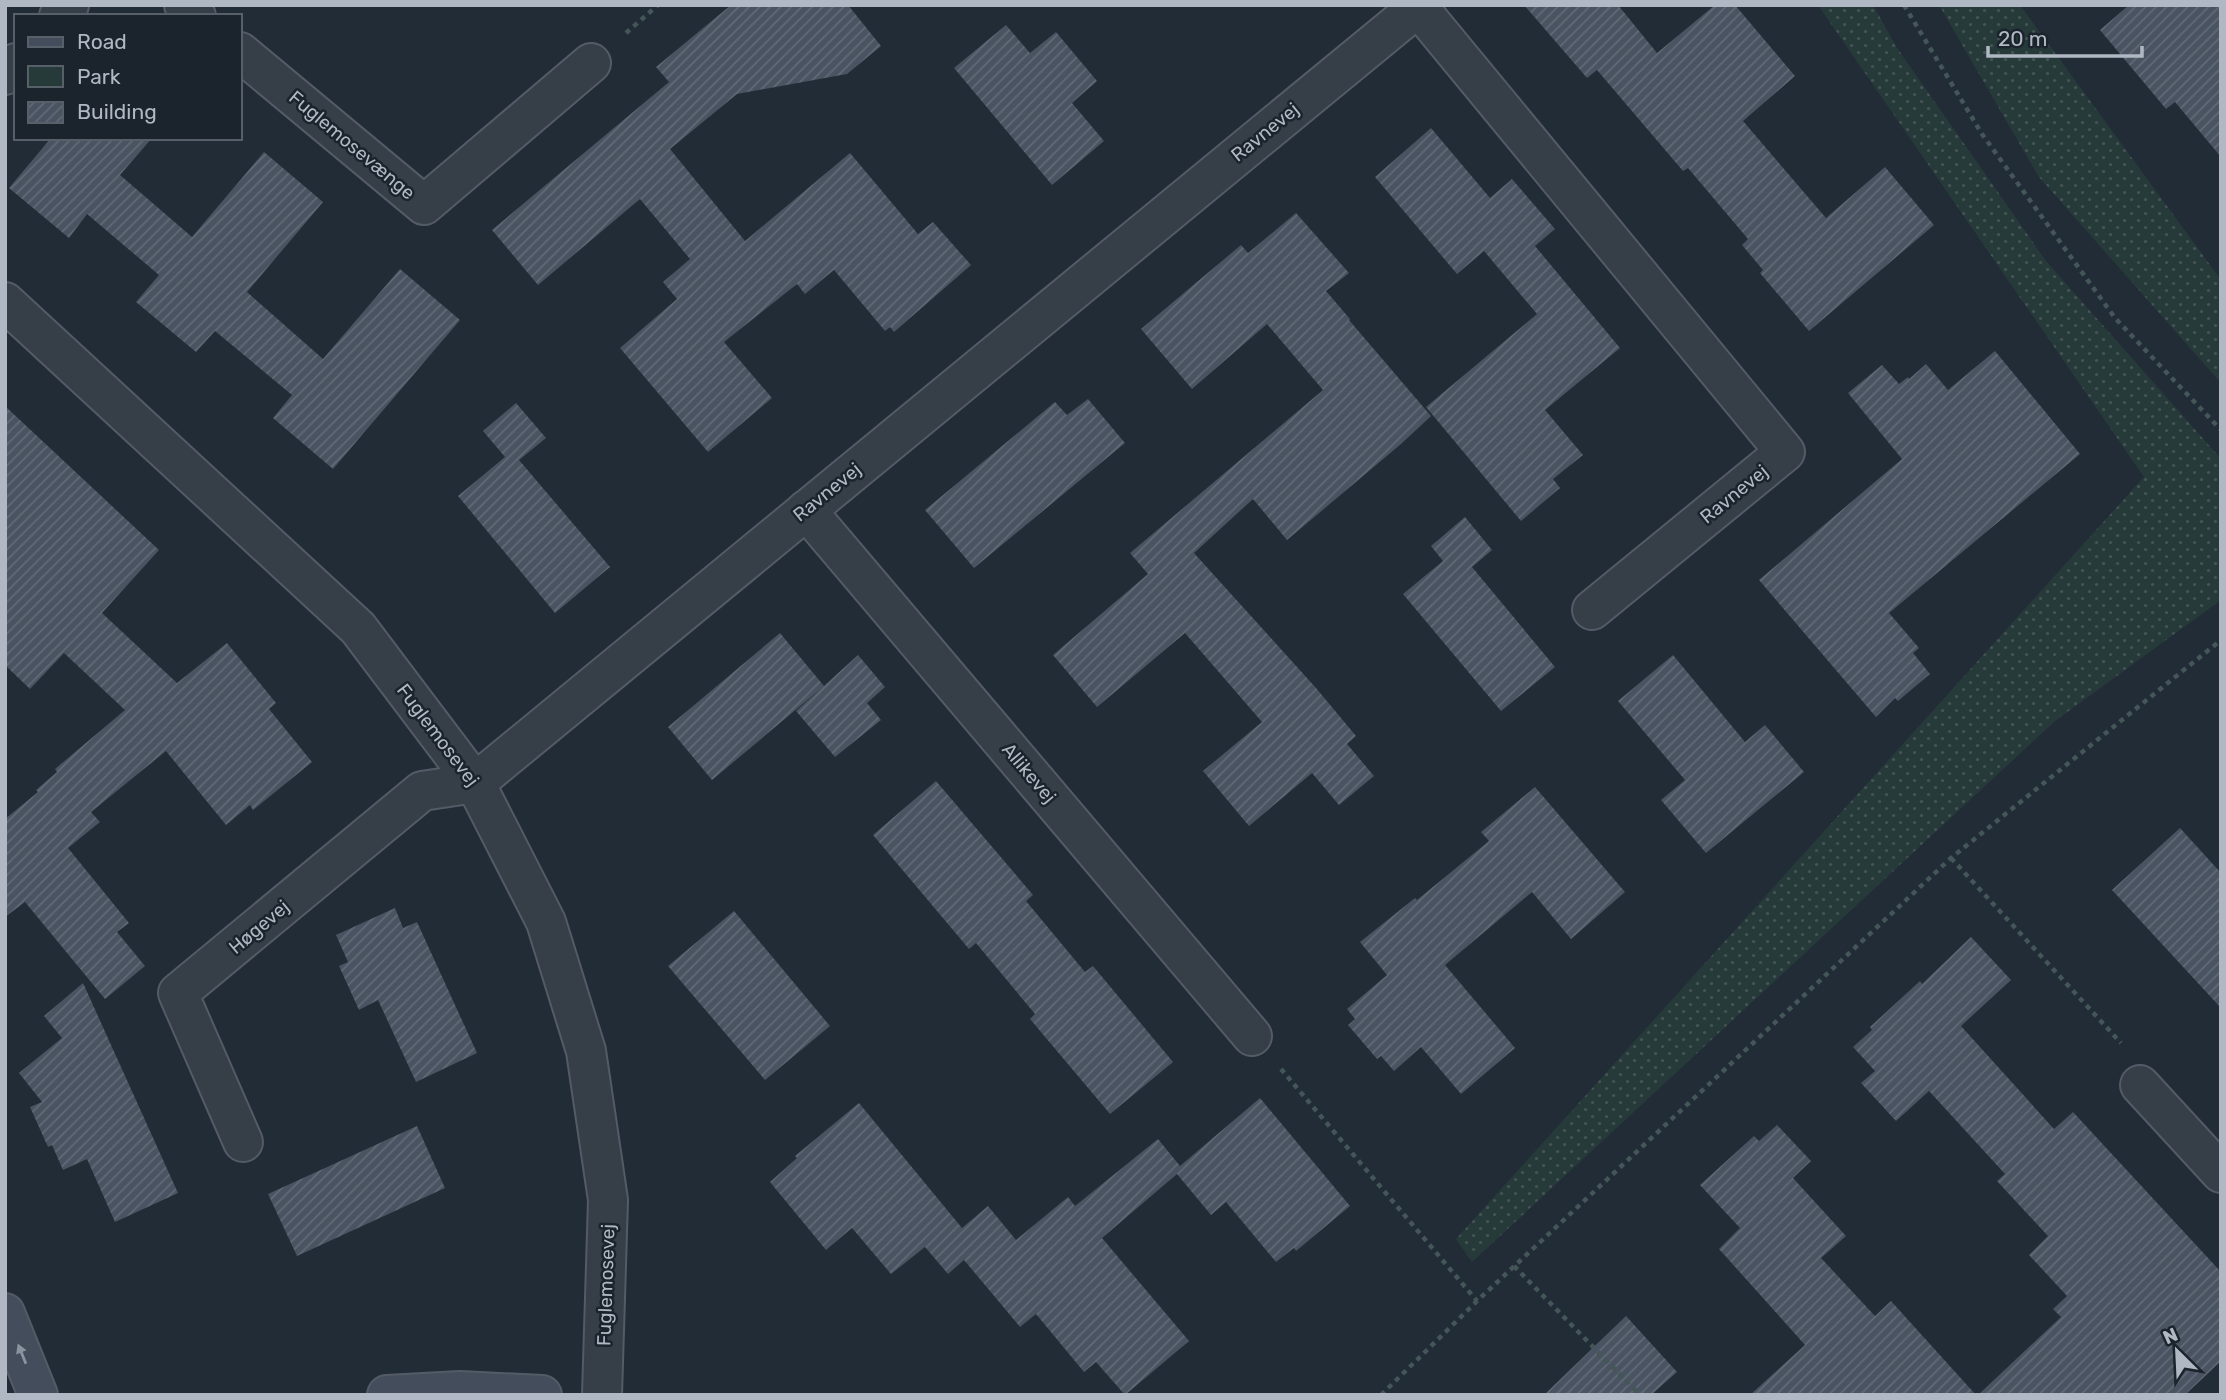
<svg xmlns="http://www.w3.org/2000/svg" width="2226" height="1400" viewBox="0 0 2226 1400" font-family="Rubik,sans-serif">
<defs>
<pattern id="green-dots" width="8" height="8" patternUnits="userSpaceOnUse" patternTransform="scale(1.75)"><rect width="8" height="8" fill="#273a3a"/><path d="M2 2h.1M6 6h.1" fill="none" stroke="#445455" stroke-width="1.8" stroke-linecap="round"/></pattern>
<pattern id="building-hatch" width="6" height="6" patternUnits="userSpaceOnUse" patternTransform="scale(1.75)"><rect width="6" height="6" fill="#495361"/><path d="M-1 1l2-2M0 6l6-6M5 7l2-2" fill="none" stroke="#616a76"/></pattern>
</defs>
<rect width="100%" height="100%" fill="#222c37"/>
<!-- green -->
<g fill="url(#green-dots)">
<polygon points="1818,5 1873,5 1897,48 2046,261 2221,459 2221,600 2055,721 1472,1262 1456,1239 2144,477"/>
<polygon points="1939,5 2020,5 2221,280 2221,383 2039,177"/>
</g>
<!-- building -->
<g fill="url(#building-hatch)">
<polygon points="731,5 848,5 881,46 847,74 737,94 670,149 745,241 850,153 918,234 933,222 971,265 894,332 890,327 885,331 834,270 805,294 797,284 724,342 772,398 708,452 620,348 677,299 663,282 690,259 640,199 538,285 492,230 669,82 656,67"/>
<polygon points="1524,5 1618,5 1657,53 1715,5 1735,5 1795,76 1743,121 1826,218 1885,167 1934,225 1809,331 1760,273 1763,270 1742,245 1748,239 1688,168 1683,171 1597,70 1587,78"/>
<polygon points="2129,5 2221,5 2221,157 2175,102 2166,109 2100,30"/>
<polygon points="1006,25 1030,53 1056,32 1097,81 1072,103 1104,141 1052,185 954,68"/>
<polygon points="1431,128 1490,198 1512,179 1555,229 1535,246 1620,348 1545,410 1583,455 1553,479 1560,488 1521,521 1426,407 1537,314 1484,251 1457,274 1375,177"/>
<polygon points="51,138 152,138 120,175 192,237 264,152 323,202 247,292 323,359 400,269 460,320 333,469 273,418 292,395 215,331 196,352 136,302 159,275 87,214 69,238 9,188"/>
<polygon points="1296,213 1349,273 1326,291 1350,319 1349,320 1431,416 1401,444 1287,540 1253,499 1194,553 1316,688 1356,736 1347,744 1374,776 1339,805 1312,773 1249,826 1203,771 1262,722 1185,633 1097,707 1053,655 1148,574 1130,553 1323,390 1267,324 1192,389 1141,329 1241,245 1248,253"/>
<polygon points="1995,351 2080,454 1889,613 1919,648 1913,653 1930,674 1898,701 1895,698 1876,717 1759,580 1902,459 1848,393 1882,365 1899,384 1908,377 1909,379 1926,364 1948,390"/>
<polygon points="1088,399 1125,443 974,568 925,510 1055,402 1067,415"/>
<polygon points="516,403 546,438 519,460 610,567 555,613 458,496 505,457 483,431"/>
<polygon points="5,406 159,550 102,613 177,683 227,643 276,703 269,709 312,762 253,810 250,805 226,825 166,751 91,812 100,822 68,848 129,923 117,932 145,966 105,999 25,902 5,917 5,819 38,792 36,790 57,772 55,769 125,710 64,653 30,689 5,665"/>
<polygon points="1465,517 1492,550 1472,567 1555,667 1501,711 1403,594 1443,561 1431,546"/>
<polygon points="780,633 824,686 858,655 885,687 867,703 881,720 835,757 796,711 823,687 712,780 668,727"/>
<polygon points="1673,655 1745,742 1765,725 1804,772 1706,853 1661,800 1685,780 1618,701"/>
<polygon points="936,781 1033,895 1026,901 1085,972 1093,966 1173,1062 1110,1114 1030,1019 1035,1014 976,943 969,949 873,835"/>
<polygon points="1535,787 1625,892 1571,939 1532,892 1445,965 1515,1048 1461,1094 1421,1047 1394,1071 1381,1056 1377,1059 1348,1025 1355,1019 1347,1009 1387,975 1360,942 1415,898 1417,900 1489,841 1481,832"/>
<polygon points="2180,828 2221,873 2221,1008 2112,890"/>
<polygon points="395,908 403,928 417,922 477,1053 416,1082 378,1000 359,1010 339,966 348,962 336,935"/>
<polygon points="734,911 830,1026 765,1080 668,966"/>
<polygon points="1971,937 2011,980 1961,1026 2054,1129 2073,1112 2221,1272 2221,1361 2185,1395 1978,1395 2061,1317 2053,1309 2067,1296 2029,1255 2048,1236 1997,1181 2005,1174 1929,1091 1896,1121 1861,1083 1875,1071 1853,1047 1872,1030 1870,1027 1920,981 1922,984"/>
<polygon points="83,983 178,1193 115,1222 87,1159 63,1170 52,1145 48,1147 30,1107 42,1102 19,1073 62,1038 44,1016"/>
<polygon points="1260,1098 1350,1206 1296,1251 1294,1248 1276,1262 1226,1202 1211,1215 1177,1174 1102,1238 1189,1341 1125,1395 1096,1362 1084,1372 1036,1314 1020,1327 964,1260 948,1274 925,1247 891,1274 852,1228 826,1250 770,1182 797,1158 795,1156 859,1103 962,1228 988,1206 1016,1240 1068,1197 1075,1206 1158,1139 1180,1166"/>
<polygon points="1777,1125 1811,1161 1793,1178 1846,1236 1821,1258 1875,1316 1891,1301 1976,1395 1750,1395 1805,1345 1719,1249 1740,1228 1700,1185 1754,1136 1759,1141"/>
<polygon points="417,1126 445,1188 297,1256 268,1194"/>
<polygon points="1626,1316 1677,1372 1651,1395 1544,1395"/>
</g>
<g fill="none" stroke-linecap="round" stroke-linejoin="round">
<defs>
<g id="street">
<polyline points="184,5 196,16"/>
<polyline points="59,16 69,5"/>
<polyline points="240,52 424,205 591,63"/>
<polyline points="5,75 16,63"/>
<polyline points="5,302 358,628 475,783 546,922 586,1051 608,1200 602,1395"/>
<polyline points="806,510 1252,1036"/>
<polyline points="2140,1085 2221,1173"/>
<polyline points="243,1142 178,993 422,791 475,783 1418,7 1785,452 1592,610"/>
</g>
<g id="secondary">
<polyline points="5,1313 38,1395"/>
<polyline points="387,1395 460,1391 542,1395"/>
</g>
</defs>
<!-- street casing -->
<use href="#street" stroke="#535b66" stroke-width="42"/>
<!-- secondary casing -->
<use href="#secondary" stroke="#535b66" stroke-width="42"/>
<!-- path -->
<g stroke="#445658" stroke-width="4.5" stroke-dasharray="5 5" stroke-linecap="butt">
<polyline points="1904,5 1982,134 2115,318 2221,430"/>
<polyline points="626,33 658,5"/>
<polyline points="1951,858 2121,1043"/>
<polyline points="1281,1069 1477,1301"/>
<polyline points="1514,1266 1640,1395"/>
<polyline points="1381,1395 1477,1301 1951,858 2221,640"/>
</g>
<!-- street -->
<use href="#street" stroke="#363e48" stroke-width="38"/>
<!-- secondary -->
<use href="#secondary" stroke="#444d5b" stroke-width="38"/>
</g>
<!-- one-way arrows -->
<defs><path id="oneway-solid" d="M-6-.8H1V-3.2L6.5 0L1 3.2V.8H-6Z" transform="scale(1.75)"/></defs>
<use fill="#8a939f" href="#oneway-solid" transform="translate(22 1354) rotate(-112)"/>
<g text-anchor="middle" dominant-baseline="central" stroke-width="5" stroke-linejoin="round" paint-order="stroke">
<!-- street labels -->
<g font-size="19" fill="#b0b8c4" stroke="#1b232c">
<text transform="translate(1265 132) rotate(-39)">Ravnevej</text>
<text transform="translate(352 145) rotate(40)">Fuglemosevænge</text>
<text transform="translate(827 492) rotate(-39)">Ravnevej</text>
<text transform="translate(1734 494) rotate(-39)">Ravnevej</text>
<text transform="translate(438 735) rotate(53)">Fuglemosevej</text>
<text transform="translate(1029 773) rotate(50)">Allikevej</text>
<text transform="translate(259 927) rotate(-40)">Høgevej</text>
<text transform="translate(606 1285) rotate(-88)">Fuglemosevej</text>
</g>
</g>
<!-- border -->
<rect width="2226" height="1400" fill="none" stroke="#b0b8c4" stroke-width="14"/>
<!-- legend -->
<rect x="14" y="14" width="228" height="126" fill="#1b232c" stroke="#575f69" stroke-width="2"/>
<rect x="28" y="37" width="35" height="10" fill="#444d5b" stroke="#575f69" stroke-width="2"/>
<text x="77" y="49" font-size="21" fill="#b0b8c4">Road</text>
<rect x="28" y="66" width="35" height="21" fill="#273a3a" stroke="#575f69" stroke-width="2"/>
<text x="77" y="84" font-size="21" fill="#b0b8c4">Park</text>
<rect x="28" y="102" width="35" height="21" fill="url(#building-hatch)" stroke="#575f69" stroke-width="2"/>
<text x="77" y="119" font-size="21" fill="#b0b8c4">Building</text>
<!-- north arrow -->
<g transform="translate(2177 1351) rotate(336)" stroke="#1b232c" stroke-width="5" paint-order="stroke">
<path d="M0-5L12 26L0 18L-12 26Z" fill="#b0b8c4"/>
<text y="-10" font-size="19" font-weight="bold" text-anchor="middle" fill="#b0b8c4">N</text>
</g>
<!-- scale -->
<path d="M1988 46v10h154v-10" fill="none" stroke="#b0b8c4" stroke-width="3.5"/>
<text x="1998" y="46" font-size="21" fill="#b0b8c4" stroke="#1b232c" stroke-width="5" paint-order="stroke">20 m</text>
</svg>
